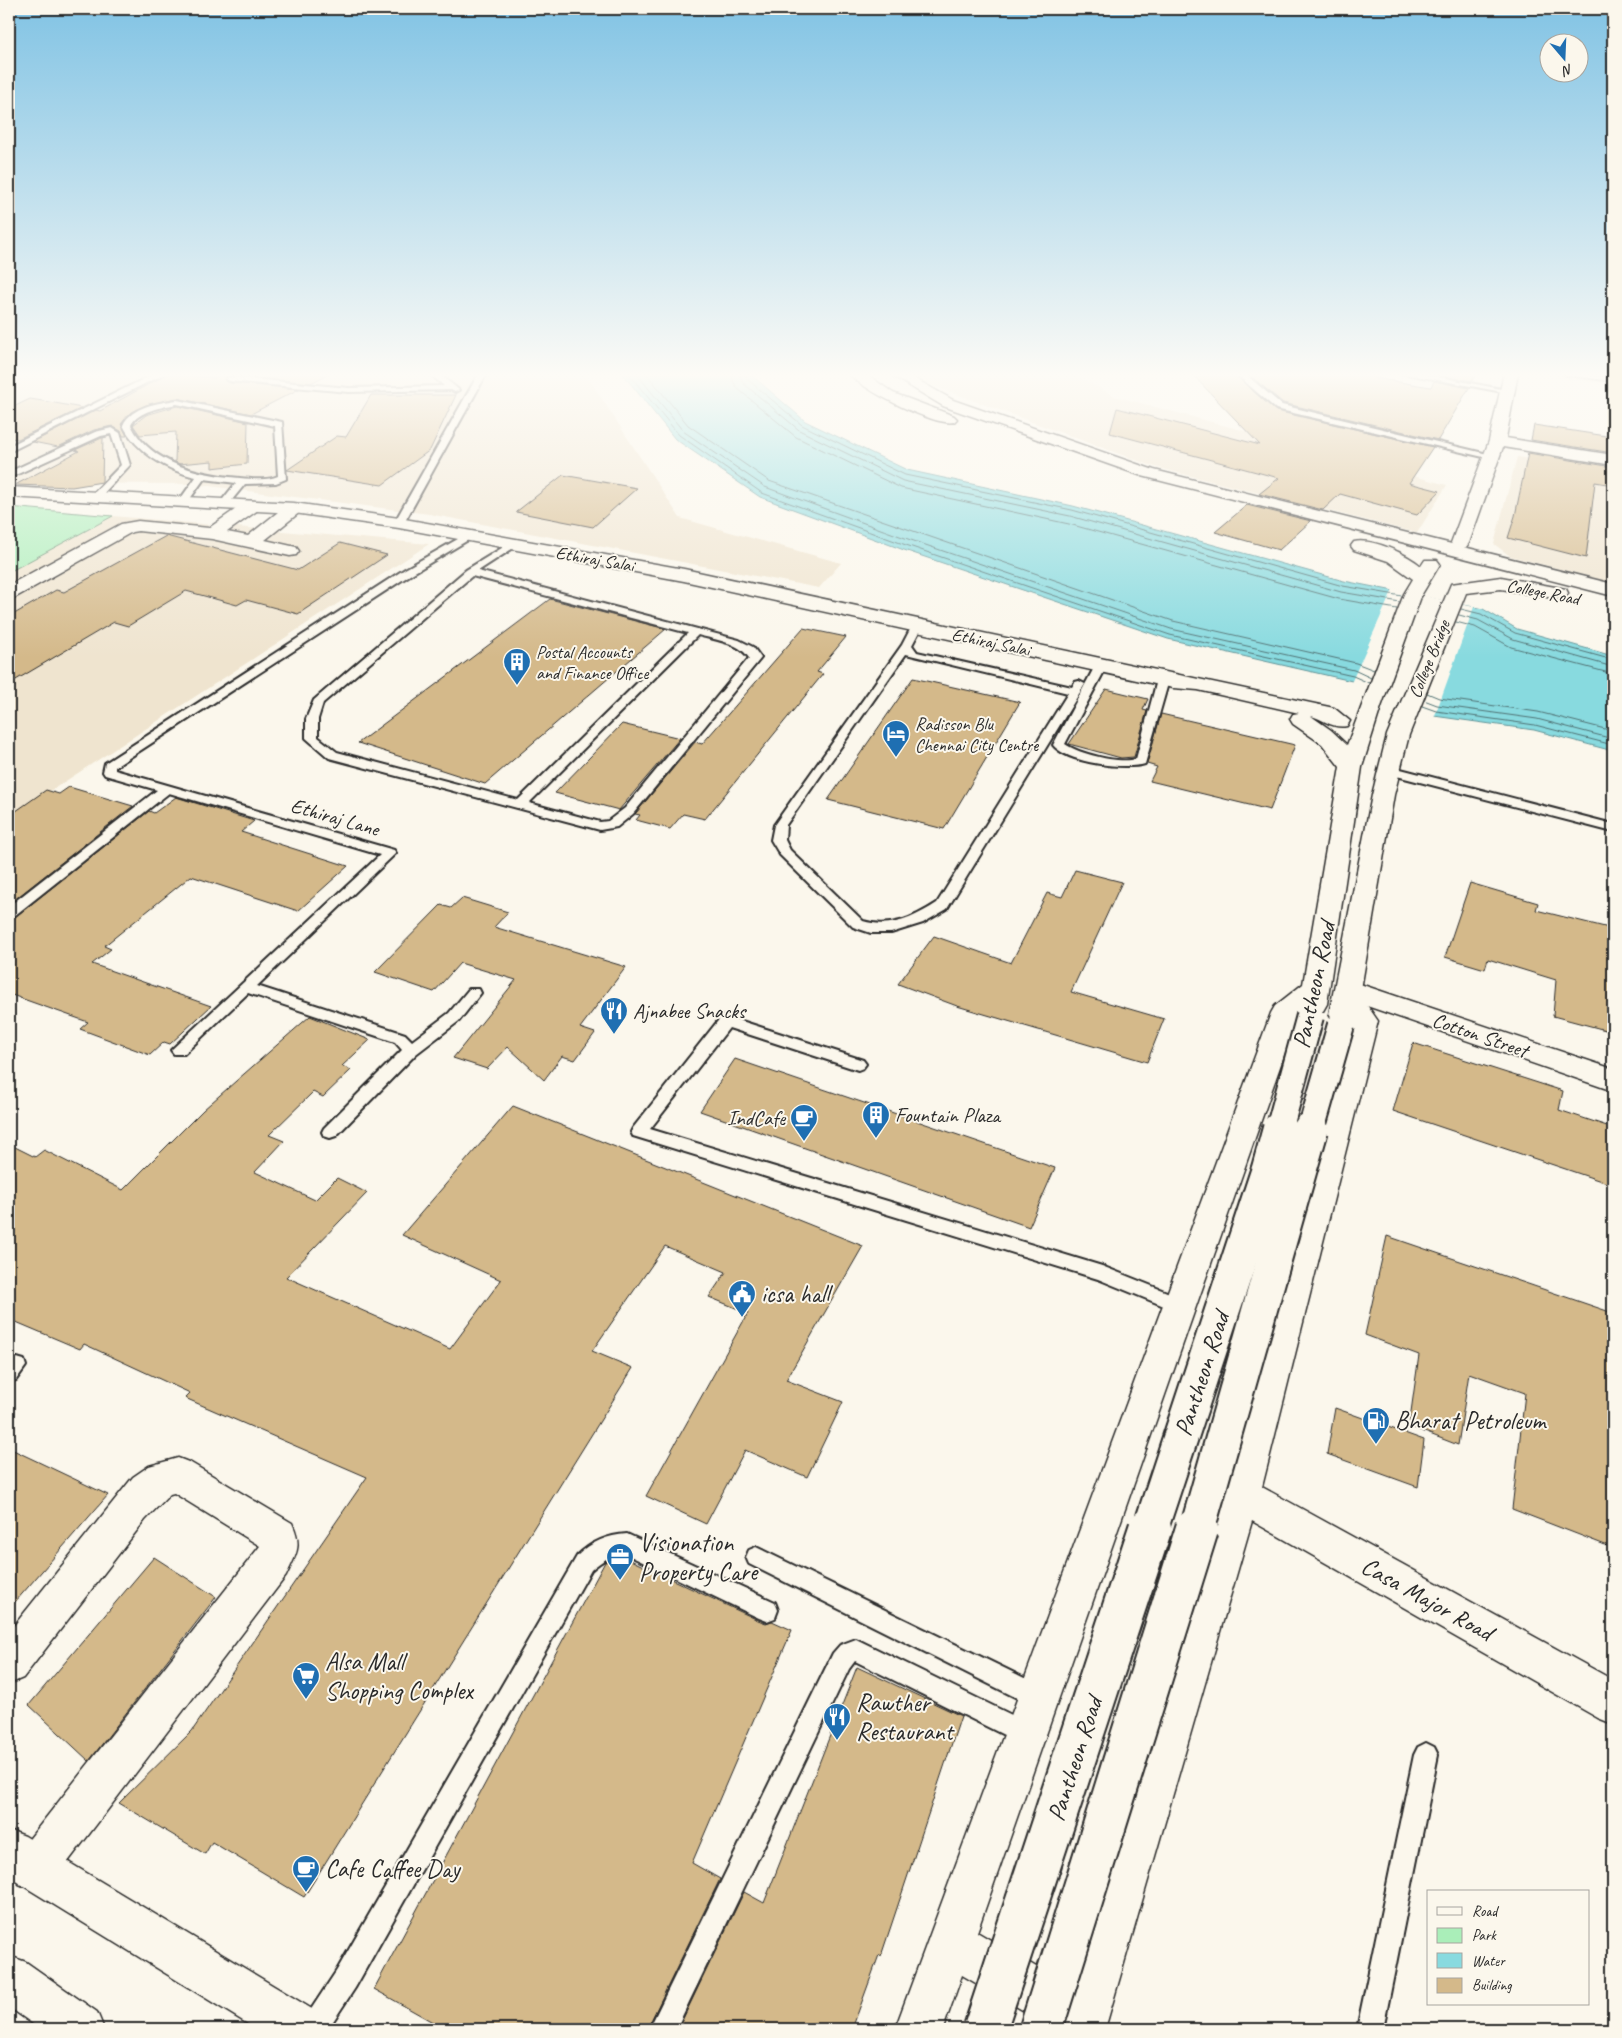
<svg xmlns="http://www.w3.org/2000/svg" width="1622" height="2038" viewBox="0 0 1622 2038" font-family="Caveat,sans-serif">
<rect width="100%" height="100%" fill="#fbf7ec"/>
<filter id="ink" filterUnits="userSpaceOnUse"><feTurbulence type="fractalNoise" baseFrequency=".02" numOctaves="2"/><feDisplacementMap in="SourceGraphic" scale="10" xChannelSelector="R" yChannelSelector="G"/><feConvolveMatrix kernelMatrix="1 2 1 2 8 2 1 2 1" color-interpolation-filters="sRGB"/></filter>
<g filter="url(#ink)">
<!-- built -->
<g fill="#efe4cf">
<polygon points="9,373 585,373 680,518 841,563 819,588 429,514 193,484 9,483"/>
<polygon points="911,373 1072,373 1114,396 1447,485 1417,533 1155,467 920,381"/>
<polygon points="1540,373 1613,373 1613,385 1540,376"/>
<polygon points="1517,457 1613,472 1613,583 1510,556 1494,544"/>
<polygon points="113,516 429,544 9,818 9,572"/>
</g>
<!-- green -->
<polygon fill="#aaeeb9" stroke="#6a8c72" points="9,507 113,516 9,572"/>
<!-- water -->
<polygon fill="#88dadf" stroke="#639497" points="622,373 749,373 805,421 907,470 1073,506 1344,581 1474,607 1483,609 1517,629 1613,656 1613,751 1534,730 1434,716 1352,681 1168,639 904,550 760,497 675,439"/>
<!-- pier -->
<polygon fill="#fbf7ec" points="1393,589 1474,607 1434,718 1351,683"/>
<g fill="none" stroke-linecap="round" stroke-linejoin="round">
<!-- shore -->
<g stroke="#507173" stroke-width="1">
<polyline points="628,373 679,435 762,493 906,545 1170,635 1353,676 1369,683"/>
<polyline points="636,373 683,431 765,487 908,539 1171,629 1354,670 1371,678"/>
<polyline points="646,373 688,425 769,481 1173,621 1356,663 1374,670"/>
<polyline points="732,373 733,381 738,389 796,437 901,488 1069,524 1339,599 1397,609"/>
<polyline points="739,373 743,383 799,430 903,481 1070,516 1341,592 1400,602"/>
<polyline points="745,373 747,379 802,425 905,475 1072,510 1343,586 1402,596"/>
<polyline points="1461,609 1481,614 1515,633 1613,660"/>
<polyline points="1459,615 1478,620 1513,639 1613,667"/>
<polyline points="1456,622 1475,627 1511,647 1613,674"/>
<polyline points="1427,693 1439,698 1538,712 1613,731"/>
<polyline points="1424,700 1437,705 1537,719 1613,739"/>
<polyline points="1422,706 1436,711 1535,725 1613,745"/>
</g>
</g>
<!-- building -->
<g fill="#d4b98a" stroke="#2b2b2b">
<polygon points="169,373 215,378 215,373 330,373 311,383 230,375 225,377 224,380 230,383 299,389 251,414 177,398 146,405 131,412 121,424 127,436 123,436 121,431 112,426 94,430 58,447 33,442 96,410 100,411"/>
<polygon points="1191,373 1233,373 1276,411 1433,447 1409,483 1440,491 1417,515 1340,494 1323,510 1259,494 1279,478 1110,433 1117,408 1260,445"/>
<polygon points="1247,373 1377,373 1374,378 1431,387 1434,381 1469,388 1438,440 1283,403"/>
<polygon points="1439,373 1477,373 1472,381 1438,375"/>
<polygon points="371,395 456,395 430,450 382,485 287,470 337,436 346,437"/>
<polygon points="30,399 55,403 82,408 18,439 9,438 9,409"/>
<polygon points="177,406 248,422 247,464 212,468 212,461 179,464 175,462 176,432 140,435 133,425 146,415"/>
<polygon points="1534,425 1613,437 1613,453 1531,440"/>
<polygon points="110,436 103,438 102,482 72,487 15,485 79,451 75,450 102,438"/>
<polygon points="1528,453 1613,467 1613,485 1595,482 1586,558 1508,538 1515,516"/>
<polygon points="563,475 637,488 593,527 516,512"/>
<polygon points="1247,505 1311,521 1279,550 1215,532"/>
<polygon points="166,536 298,570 340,543 387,555 298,614 246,600 237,605 186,591 128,626 114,622 9,684 9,617 56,590 64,592"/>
<polygon points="550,599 666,629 485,784 358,743"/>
<polygon points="803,628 846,637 817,672 823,674 705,819 683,814 670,829 636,820 640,815 635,814 695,742 702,744"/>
<polygon points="913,678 1020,702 944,829 828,800"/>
<polygon points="1106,689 1148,699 1143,710 1147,711 1134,757 1121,758 1069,744"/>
<polygon points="1161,714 1295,745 1270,810 1150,781 1157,767 1147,764"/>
<polygon points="622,724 680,738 619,810 555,793"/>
<polygon points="69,787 133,806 9,904 9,816 46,790 59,794"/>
<polygon points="176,797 254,821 241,832 348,866 298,911 191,876 104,946 111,949 92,964 211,1006 170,1044 164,1042 150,1055 80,1029 88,1022 9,994 9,920 15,917 149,811 154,813"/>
<polygon points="1075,870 1122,882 1071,992 1164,1019 1147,1062 957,1006 898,984 934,936 1011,963 1047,893 1062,897"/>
<polygon points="1470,883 1538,903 1536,910 1613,929 1613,1032 1553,1016 1556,980 1488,959 1485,969 1445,957"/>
<polygon points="462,898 508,912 494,927 626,967 580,1028 595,1033 575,1060 562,1056 544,1080 508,1047 487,1069 453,1058 516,980 460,963 434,992 375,972 441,905 451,908"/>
<polygon points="310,1016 370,1040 342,1066 351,1070 323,1097 313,1092 269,1135 284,1141 255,1172 315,1200 337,1178 367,1193 286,1277 450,1349 501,1280 402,1235 513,1106 863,1246 786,1380 843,1402 807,1477 745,1450 706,1524 646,1496 748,1313 709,1297 726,1272 665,1246 592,1351 633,1368 304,1897 212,1842 205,1854 119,1803 192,1731 367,1477 185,1398 190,1393 84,1344 80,1349 9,1319 9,1144 35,1157 44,1150 123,1190 203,1110"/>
<polygon points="1413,1043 1563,1091 1559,1110 1613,1128 1613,1185 1393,1111"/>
<polygon points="735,1059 1055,1168 1029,1227 700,1111"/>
<polygon points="1387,1236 1613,1313 1613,1548 1512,1509 1525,1393 1469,1373 1458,1445 1409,1426 1419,1355 1365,1335"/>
<polygon points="1335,1408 1424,1440 1418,1487 1327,1454"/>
<polygon points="9,1448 108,1495 9,1609"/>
<polygon points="622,1556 758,1620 766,1623 772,1621 792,1630 692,1863 720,1879 647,2029 445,2029 374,1989 605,1562"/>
<polygon points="154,1557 216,1597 89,1761 29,1705"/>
<polygon points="857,1667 961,1716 881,1956 879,1955 852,2029 678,2029 744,1892 764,1903"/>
</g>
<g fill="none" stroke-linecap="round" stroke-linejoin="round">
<defs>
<g id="service">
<polygon points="156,373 166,373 9,452 9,446"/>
<polygon points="429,373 438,373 459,390 455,392 451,390 349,392 230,381 226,379 230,377 349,388 444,386"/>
<polygon points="479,373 487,373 404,523 396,525 394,523"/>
<polygon points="1235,373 1244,373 1282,405 1496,456 1492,459 1276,409"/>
<polygon points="1401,373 1418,373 1512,391 1508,393"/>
<polygon points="1563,373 1613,377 1613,381 1567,375"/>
<path d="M177,400L282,422L286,479L276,483L245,484L227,506L224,507L219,504L236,483L204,479L187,503H181L179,501L196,477C168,471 136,452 123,425C132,406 158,403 177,400ZM177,404L275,426L278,476C267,481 253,479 240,478C201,475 151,465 131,425C138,411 162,407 177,404Z"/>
<polygon points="112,428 120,433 130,465 99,498 91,496 121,465 111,434 101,436 9,478 9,472 95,432"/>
<polygon points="465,535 473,537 413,573 115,767 115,770 394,850 396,853 257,986 405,1034 412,1041 449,1013 469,989 479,989 481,993 459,1021 416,1054 336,1136 330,1138 324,1136 322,1132 324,1128 402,1050 395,1042 248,993 184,1054 174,1054 171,1050 380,855 169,793 14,916 9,918 9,906 157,790 105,775 103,772 105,763 405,569"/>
<path d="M510,543L518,545L478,571L739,640L753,647L761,658L633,814L617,827L600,830L329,758L306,738V719L314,700L466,570ZM472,576L688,633L518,800L337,752L318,737V719L323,703ZM698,635C715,640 739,642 749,658L625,808L608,821L600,822L529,803Z"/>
<path d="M917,623L922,626L912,645L917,652L1072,687L1075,682L1079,681L1085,684L947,909L923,923L891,933H871L853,927L780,855L771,840L774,825L902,645L913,624ZM906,654L1068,693L937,903C914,918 890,929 863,921L790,850L785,840L786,825Z"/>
<path d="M1101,663L1107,666L1065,744C1079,754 1120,764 1136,759L1157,680L1163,677L1169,680L1145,764C1125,770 1067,763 1053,745L1095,666Z"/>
<polygon points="1389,766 1613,824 1613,832 1385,773 1383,770"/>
<polygon points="726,1016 863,1060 866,1064 863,1068 858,1070 729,1028 650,1129 1102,1266 1187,1300 1190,1305 1187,1310 1181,1313 1098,1279 633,1136 631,1132 633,1128 721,1017"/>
<polygon points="17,1358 24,1360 26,1366 16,1380 9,1382 9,1362"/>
<path d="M627,1534L775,1602L778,1610L775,1618L767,1621L759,1618L626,1554C611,1555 602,1560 591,1570L355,1988L328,2029H300L304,2020L337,1970L577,1556C591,1542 607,1535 627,1534Z"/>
<polygon points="756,1547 1047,1689 1050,1697 1047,1705 1039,1708 1031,1705 749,1564 746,1557 749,1550"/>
<polygon points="856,1639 1034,1726 1037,1734 1034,1742 1026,1745 1018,1742 855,1661 849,1669 676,2029 649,2029 833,1653 840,1645"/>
<polygon points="1426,1743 1434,1747 1438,1755 1383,2029 1357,2029 1414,1755 1418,1747"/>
</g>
<g id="minor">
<polygon points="1504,373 1518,373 1506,438 1613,455 1613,465 1503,447 1469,543 1466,547 1454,547 1451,543 1489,441"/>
<polygon points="252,501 258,502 261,506 258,510 227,532 248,536 288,504 300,504 303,508 300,512 265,540 296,547 299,551 296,555 290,556 212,539 138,531 132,532 16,597 9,599 9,585 121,524 138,521 209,528 246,502"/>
<polygon points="1348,980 1613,1069 1613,1091 1338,996 1335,989 1338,982"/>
<path d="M178,1458L191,1463L292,1523C303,1547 296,1554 286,1576L51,1884L35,1890L19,1884L13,1868L19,1852L260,1546L174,1493L170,1494L145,1520L23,1678L9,1684V1632L133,1477L149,1466Z"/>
</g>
<g id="secondary">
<path d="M849,373H865L893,393L954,416L957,419L954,422C936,427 860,389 849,373Z"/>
<polygon points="888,373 905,373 953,400 1154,470 1613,584 1613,596 1142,476 943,406"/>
<path d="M9,487L294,503L399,518L684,569L1334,708L1350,721L1347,726C1332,729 1324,719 1311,716L1331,730L1347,745L1404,594L1413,579L1388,561L1354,550L1351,546L1354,542C1372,538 1407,554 1421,566L1425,560H1437L1440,564L1422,594L1381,707L1362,767L1327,1004L1323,1011L1313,1014L1305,1011L1297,1018L977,1932L1070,1987L1222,1495L1350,1022L1343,1024L1333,1021L1329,1014L1372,795L1387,735L1451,584L1501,577L1566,589L1568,593L1566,597L1559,599L1501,589L1466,593L1409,735L1394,795L1360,995L1378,1021L1262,1487L1613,1680V1724L1598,1718L1252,1521L1105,2029H1055L962,1975L943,2029H895L1271,1013L1275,1006L1303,984L1340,767L1322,744L1293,724L1290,719L1293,714L1299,713L1198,690L1173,688L684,581L399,528L294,513L9,497Z"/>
<polygon points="9,1830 25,1836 317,2012 324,2029 256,2029 9,1877"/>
<polygon points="9,1956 26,1962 97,2012 104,2029 40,2029 9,2007"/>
</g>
</defs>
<!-- service casing -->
<use href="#service" stroke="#2b2b2b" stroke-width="4"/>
<!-- minor casing -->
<use href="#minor" stroke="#2b2b2b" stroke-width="3"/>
<!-- secondary casing -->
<use href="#secondary" stroke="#2b2b2b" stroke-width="3"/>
<!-- service -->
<use href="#service" fill="#fbf7ec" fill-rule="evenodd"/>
<!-- minor -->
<use href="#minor" fill="#fbf7ec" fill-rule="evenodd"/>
<!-- secondary -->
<use href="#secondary" fill="#fbf7ec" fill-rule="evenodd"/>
<defs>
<g id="secondary-bridge-far2">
<polyline points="1279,1130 1310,1016"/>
<polyline points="1311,1130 1341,1025"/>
</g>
<g id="secondary-bridge-far1">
<polyline points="1150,1530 1269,1169 1280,1129"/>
<polyline points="1197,1530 1311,1129"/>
</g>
<g id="secondary-bridge">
<polyline points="985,2029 1150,1529"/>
<polyline points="1041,2029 1197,1529"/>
</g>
</defs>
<!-- secondary-bridge-far2 casing -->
<use href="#secondary-bridge-far2" stroke="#2b2b2b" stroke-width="30" stroke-linecap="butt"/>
<!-- secondary-bridge-far1 casing -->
<use href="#secondary-bridge-far1" stroke="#2b2b2b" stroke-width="38" stroke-linecap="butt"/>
<!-- secondary-bridge casing -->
<use href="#secondary-bridge" stroke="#2b2b2b" stroke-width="46" stroke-linecap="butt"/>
<!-- secondary-bridge-far2 -->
<use href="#secondary-bridge-far2" stroke="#fbf7ec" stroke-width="26"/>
<!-- secondary-bridge-far1 -->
<use href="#secondary-bridge-far1" stroke="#fbf7ec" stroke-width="34"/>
<!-- secondary-bridge -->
<use href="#secondary-bridge" stroke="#fbf7ec" stroke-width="42"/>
</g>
</g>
<!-- sky -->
<linearGradient id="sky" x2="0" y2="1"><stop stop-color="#81c3e4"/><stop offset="0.57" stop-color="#fdfbf6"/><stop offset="1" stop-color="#fdfbf6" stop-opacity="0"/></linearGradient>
<rect width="1622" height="658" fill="url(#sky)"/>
<!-- icons -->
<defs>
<symbol id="building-pin" viewBox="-11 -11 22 30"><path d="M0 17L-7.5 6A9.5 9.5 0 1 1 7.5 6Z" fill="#1f6fb2" stroke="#fbf7ec"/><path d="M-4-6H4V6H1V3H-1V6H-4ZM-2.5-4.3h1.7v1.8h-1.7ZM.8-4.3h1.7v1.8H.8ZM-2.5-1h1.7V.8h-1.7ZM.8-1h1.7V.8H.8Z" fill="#fff"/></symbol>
<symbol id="hotel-pin" viewBox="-11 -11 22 30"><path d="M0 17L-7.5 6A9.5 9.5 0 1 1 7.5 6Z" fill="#1f6fb2" stroke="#fbf7ec"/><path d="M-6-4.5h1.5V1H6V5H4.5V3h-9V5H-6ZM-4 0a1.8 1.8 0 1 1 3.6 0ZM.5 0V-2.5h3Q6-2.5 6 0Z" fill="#fff"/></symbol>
<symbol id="restaurant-pin" viewBox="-11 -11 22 30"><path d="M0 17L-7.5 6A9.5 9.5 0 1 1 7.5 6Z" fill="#1f6fb2" stroke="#fbf7ec"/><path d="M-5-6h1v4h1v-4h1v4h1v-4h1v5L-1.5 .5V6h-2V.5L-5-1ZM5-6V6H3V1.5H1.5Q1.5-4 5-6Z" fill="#fff"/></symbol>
<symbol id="cafe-pin" viewBox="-11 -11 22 30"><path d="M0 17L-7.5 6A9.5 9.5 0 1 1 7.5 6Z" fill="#1f6fb2" stroke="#fbf7ec"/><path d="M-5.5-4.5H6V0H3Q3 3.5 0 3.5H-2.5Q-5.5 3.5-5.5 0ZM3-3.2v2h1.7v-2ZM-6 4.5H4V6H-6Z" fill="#fff"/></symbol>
<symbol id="civic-pin" viewBox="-11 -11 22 30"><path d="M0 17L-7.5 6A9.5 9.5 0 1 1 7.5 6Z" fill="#1f6fb2" stroke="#fbf7ec"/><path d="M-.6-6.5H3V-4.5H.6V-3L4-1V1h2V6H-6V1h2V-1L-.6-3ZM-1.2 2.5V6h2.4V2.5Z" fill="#fff"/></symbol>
<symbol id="fuel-pin" viewBox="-11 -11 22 30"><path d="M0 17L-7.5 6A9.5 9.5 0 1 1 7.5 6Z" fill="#1f6fb2" stroke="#fbf7ec"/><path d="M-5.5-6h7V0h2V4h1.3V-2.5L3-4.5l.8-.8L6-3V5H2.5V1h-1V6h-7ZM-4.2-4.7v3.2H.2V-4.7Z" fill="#fff"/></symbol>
<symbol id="office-pin" viewBox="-11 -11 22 30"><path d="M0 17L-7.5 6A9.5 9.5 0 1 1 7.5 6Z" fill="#1f6fb2" stroke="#fbf7ec"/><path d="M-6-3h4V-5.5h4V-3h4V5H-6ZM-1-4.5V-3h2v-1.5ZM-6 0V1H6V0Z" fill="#fff"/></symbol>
<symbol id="supermarket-pin" viewBox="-11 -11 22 30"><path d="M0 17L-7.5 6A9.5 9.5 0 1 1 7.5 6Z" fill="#1f6fb2" stroke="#fbf7ec"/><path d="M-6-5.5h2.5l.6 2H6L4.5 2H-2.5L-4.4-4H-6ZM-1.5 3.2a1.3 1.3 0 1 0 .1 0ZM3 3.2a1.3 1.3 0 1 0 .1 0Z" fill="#fff"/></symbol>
</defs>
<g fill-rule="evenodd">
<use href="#building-pin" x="501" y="646" width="32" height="43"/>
<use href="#hotel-pin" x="880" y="718" width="32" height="43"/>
<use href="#restaurant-pin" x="598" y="995" width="32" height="43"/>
<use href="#building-pin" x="860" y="1099" width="32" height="43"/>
<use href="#cafe-pin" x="788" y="1102" width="32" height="43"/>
<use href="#civic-pin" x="726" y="1278" width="32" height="43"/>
<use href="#fuel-pin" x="1360" y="1405" width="32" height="43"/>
<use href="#office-pin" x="604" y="1541" width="32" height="43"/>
<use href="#supermarket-pin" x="290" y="1660" width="32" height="43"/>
<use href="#restaurant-pin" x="821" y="1701" width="32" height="43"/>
<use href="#cafe-pin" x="290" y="1853" width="32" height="43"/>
</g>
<g text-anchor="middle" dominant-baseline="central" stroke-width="4" stroke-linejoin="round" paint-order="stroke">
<!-- far-street labels -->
<g font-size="18" fill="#2b2b2b" stroke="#fbf7ec">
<text transform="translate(595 559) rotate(10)">Ethiraj Salai</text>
<text transform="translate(1543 592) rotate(11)">College Road</text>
<text transform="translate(991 642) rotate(12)">Ethiraj Salai</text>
<text transform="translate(1429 659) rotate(-68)">College Bridge</text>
</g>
<!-- far-poi labels -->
<g font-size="18" fill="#2b2b2b" stroke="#fbf7ec" text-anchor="start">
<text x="536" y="652">Postal Accounts<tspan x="536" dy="21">and Finance Office</tspan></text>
<text x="915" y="724">Radisson Blu<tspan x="915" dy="21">Chennai City Centre</tspan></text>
</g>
<!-- street labels -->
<g font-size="21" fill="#2b2b2b" stroke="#fbf7ec">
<text transform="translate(335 817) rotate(16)">Ethiraj Lane</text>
<text transform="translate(1480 1035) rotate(19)">Cotton Street</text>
</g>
<!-- poi labels -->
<g font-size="21" fill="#2b2b2b" stroke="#fbf7ec" text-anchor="start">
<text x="633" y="1011">Ajnabee Snacks</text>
<text x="895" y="1115">Fountain Plaza</text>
<text x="785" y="1118" text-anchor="end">IndCafe</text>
</g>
<!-- near-street labels -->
<g font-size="25" fill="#2b2b2b" stroke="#fbf7ec">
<text transform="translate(1314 985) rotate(-78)">Pantheon Road</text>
<text transform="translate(1202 1374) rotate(-72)">Pantheon Road</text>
<text transform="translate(1427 1599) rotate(29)">Casa Major Road</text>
<text transform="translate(1075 1759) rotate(-72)">Pantheon Road</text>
</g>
<!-- near-poi labels -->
<g font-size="25" fill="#2b2b2b" stroke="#fbf7ec" text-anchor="start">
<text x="761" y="1294">icsa hall</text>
<text x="1395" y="1421">Bharat Petroleum</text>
<text x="639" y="1543">Visionation<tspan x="639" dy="29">Property Care</tspan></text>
<text x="325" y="1662">Alsa Mall<tspan x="325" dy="29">Shopping Complex</tspan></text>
<text x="856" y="1703">Rawther<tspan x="856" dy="29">Restaurant</tspan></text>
<text x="325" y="1869">Cafe Caffee Day</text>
</g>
</g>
<!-- margin -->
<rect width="1622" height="2038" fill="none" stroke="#fbf7ec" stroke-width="30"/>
<rect x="15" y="15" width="1592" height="2008" fill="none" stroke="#2b2b2b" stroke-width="2" filter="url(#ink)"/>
<!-- legend -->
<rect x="1427" y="1890" width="162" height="115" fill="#fbf7ec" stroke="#a8a59f"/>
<rect x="1437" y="1907" width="25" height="8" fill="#fbf7ec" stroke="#a8a59f"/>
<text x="1472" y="1916" font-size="15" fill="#2b2b2b">Road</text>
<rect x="1437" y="1928" width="25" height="15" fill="#aaeeb9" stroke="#a8a59f"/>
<text x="1472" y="1940" font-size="15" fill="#2b2b2b">Park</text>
<rect x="1437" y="1953" width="25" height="15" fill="#88dadf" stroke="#a8a59f"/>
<text x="1472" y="1966" font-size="15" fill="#2b2b2b">Water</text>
<rect x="1437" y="1978" width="25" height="15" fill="#d4b98a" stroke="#a8a59f"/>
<text x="1472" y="1990" font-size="15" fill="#2b2b2b">Building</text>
<!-- north arrow -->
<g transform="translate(1564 58) rotate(161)"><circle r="24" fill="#fbf7ec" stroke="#a8a59f"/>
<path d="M0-4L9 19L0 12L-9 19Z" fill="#1f6fb2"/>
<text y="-8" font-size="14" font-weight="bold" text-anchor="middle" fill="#2b2b2b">N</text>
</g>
</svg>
